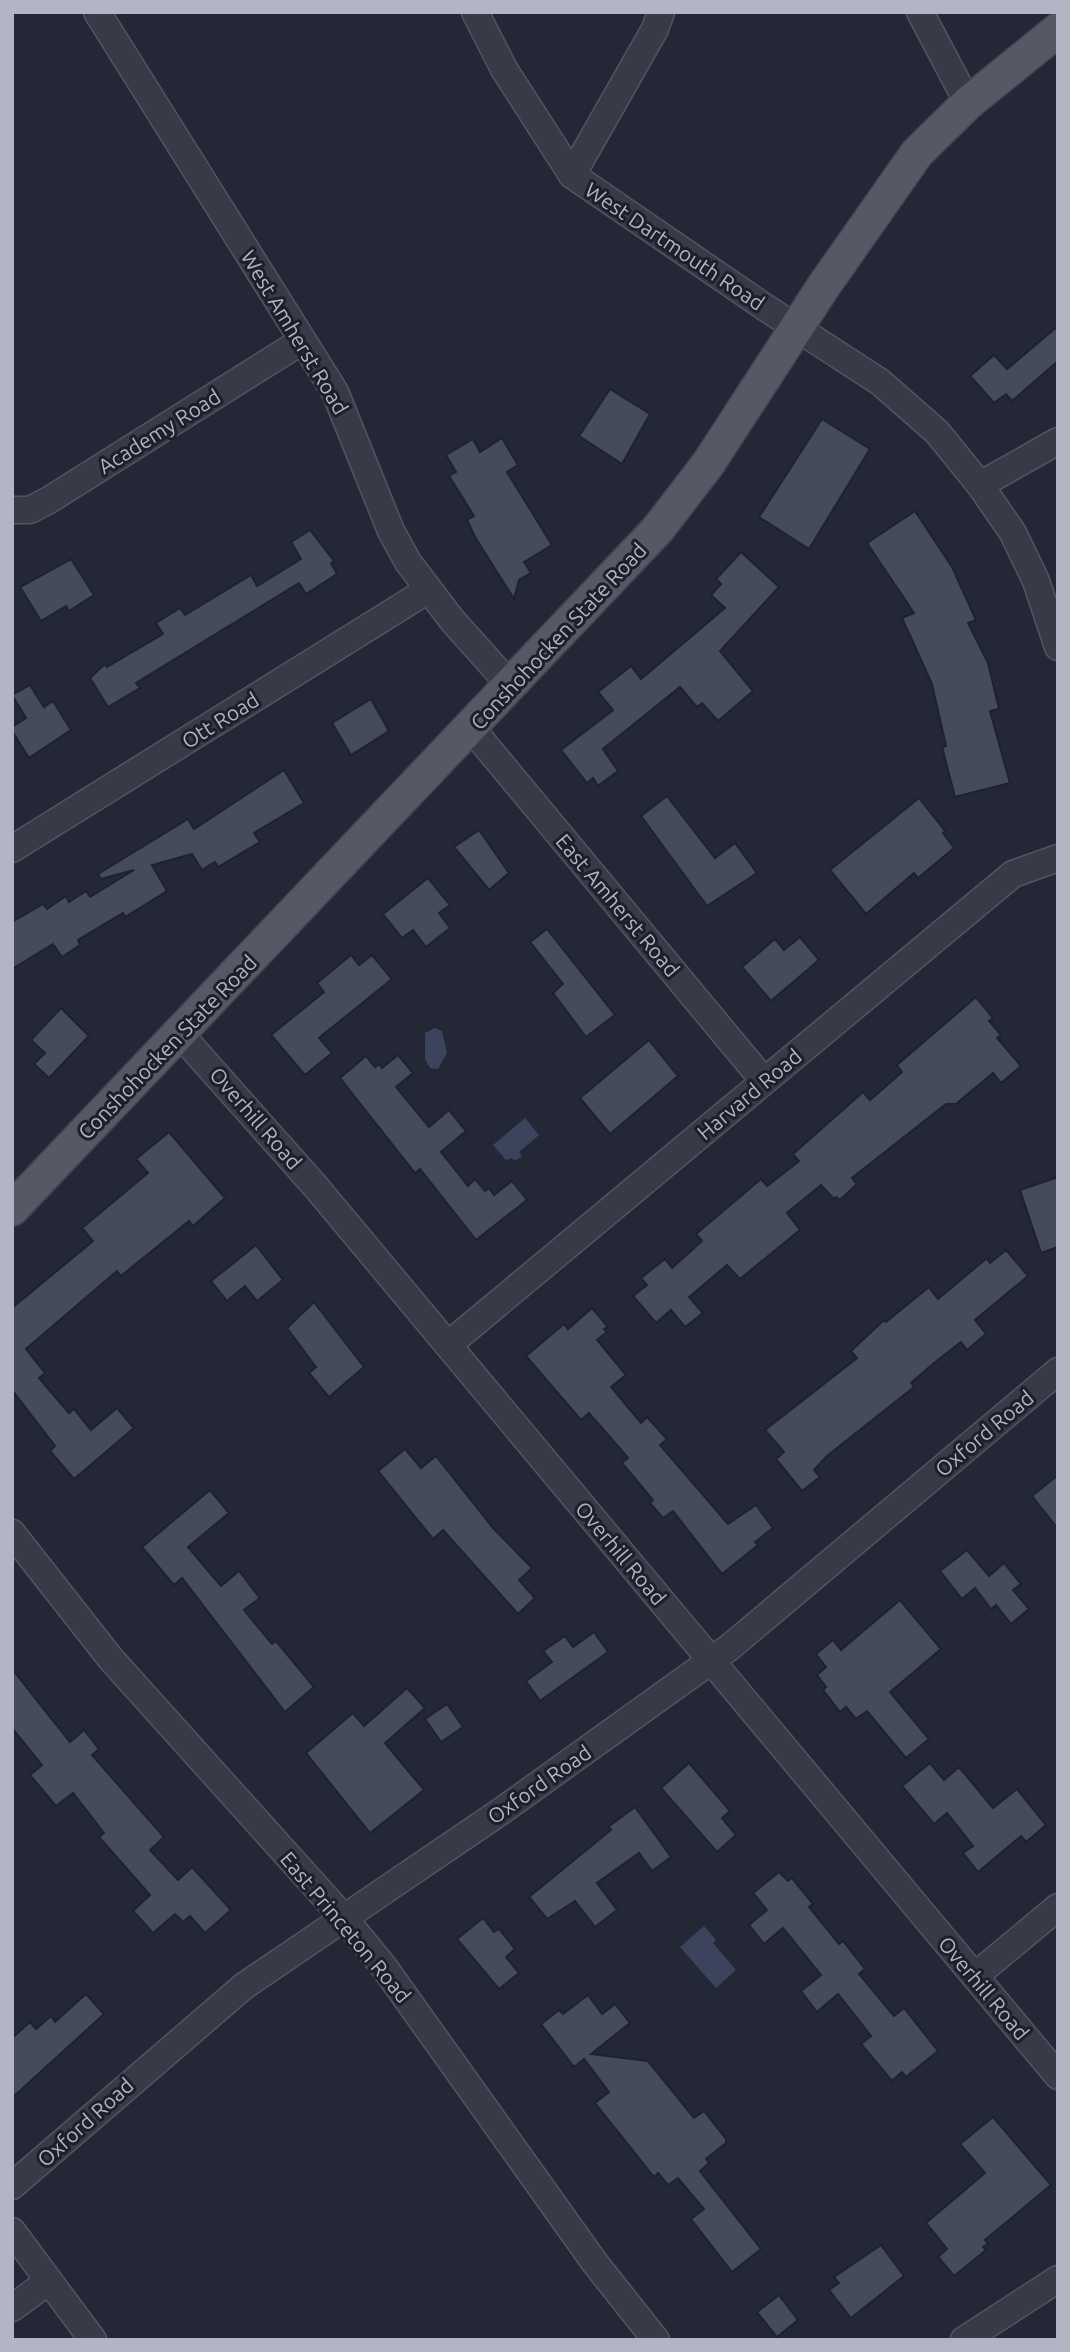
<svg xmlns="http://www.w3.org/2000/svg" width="1070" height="2352" viewBox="0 0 1070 2352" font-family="Ubuntu,sans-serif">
<rect width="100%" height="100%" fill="#242836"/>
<!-- water -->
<g fill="#3b435d">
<polygon points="435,1028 442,1031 447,1053 438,1069 430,1068 425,1059 425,1033"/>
<polygon points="525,1118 539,1135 519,1152 522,1156 515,1161 512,1158 506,1160 493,1145"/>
<polygon points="704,1926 716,1940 713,1943 736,1970 716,1988 680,1947"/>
</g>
<!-- building -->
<g fill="#454b5a" stroke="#1e222d" stroke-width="2">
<polygon points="1058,326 1058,361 1012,401 1006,394 994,403 970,376 994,355 1007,369"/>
<polygon points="610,389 650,414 622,464 579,436"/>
<polygon points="822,419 870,449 809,549 759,517"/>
<polygon points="502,438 518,465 507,472 552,545 524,562 531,573 519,580 514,599 475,537 467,520 474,516 449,476 456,472 446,455 473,439 480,452"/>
<polygon points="915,511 952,567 976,620 968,623 988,663 999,709 990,711 1010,783 955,797 942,747 946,746 932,684 902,618 914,613 867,543"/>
<polygon points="310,530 334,561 331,563 337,574 306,594 299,583 136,683 140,688 108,707 90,678 105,664 107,667 163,634 156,623 180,608 185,615 251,575 257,586 301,559 291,542"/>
<polygon points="741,552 779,587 720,651 753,691 718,721 702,703 697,707 680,687 603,749 618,771 598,786 593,778 587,783 561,750 613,710 598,692 631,666 641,679 725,608 711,595 721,584 716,579"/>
<polygon points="71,559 94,595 69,611 66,606 41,621 20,587"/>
<polygon points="30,685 44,707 53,701 71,730 29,758 12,731 12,727 26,718 12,695"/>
<polygon points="371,699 389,731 351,755 332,723"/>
<polygon points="284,770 304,803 254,833 260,842 218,867 215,862 202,870 192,854 152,865 167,891 125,917 123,913 78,940 80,945 62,957 53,944 12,969 12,922 43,904 47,909 66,896 69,902 86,891 90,897 134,870 101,879 98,874 188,819 194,829"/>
<polygon points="667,796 715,858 735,843 757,873 707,906 641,816"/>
<polygon points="919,798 945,831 943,833 954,848 918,878 914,873 866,914 830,870"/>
<polygon points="479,830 509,873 489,890 454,847"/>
<polygon points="428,878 450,905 439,913 450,928 426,947 413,930 402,938 383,914"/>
<polygon points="547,929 615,1015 586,1037 553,993 563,984 530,942"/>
<polygon points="800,937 819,960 771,1001 742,967 775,939 784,950"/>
<polygon points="351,955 359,965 372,955 392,979 319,1038 332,1053 305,1075 271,1035 324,992 317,983"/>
<polygon points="976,997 993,1018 989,1021 1001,1035 997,1038 1021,1066 1001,1083 993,1073 956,1104 946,1104 852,1178 857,1184 840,1200 836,1197 834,1199 821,1185 787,1213 800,1230 740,1279 727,1265 689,1297 703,1313 685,1327 671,1310 656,1323 633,1296 647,1285 641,1278 665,1259 672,1268 702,1241 696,1234 761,1179 767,1186 799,1161 793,1154 863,1092 870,1100 902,1072 897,1065"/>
<polygon points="61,1008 89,1036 49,1078 34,1064 45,1053 31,1040"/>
<polygon points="649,1040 678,1076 610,1134 580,1098"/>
<polygon points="398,1055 413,1073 396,1087 429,1127 449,1110 466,1131 441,1152 468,1186 475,1179 485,1191 489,1188 494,1195 512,1181 527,1200 476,1240 420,1169 415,1173 340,1078 366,1056 375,1067 379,1064 382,1068"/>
<polygon points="169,1132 225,1198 193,1226 189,1221 121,1276 117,1271 26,1349 45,1373 39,1378 69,1413 74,1409 91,1430 117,1408 134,1428 74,1479 50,1451 55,1446 12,1390 12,1308 93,1241 82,1228 148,1173 136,1159"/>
<polygon points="1058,1177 1058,1247 1041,1253 1020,1190"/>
<polygon points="256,1245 283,1280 257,1301 245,1286 227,1301 211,1281"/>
<polygon points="1006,1250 1028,1276 975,1320 986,1334 967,1350 961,1342 934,1363 911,1383 914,1387 827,1456 814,1470 820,1477 802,1491 776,1459 784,1452 765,1430 857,1358 851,1351 884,1320 886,1322 929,1287 938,1299 987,1258 990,1263"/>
<polygon points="314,1302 364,1367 329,1397 309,1373 316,1367 287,1328"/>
<polygon points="592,1308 608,1327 604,1329 607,1332 597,1340 626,1375 611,1387 641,1423 647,1417 667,1439 660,1445 728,1524 756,1505 773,1528 755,1542 758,1545 722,1574 673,1511 663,1518 650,1503 653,1500 622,1463 628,1458 589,1413 581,1420 526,1356 564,1324 568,1329"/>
<polygon points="405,1449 421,1468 436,1456 493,1528 532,1568 519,1580 535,1598 518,1614 443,1530 433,1539 378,1471"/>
<polygon points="1058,1475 1058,1529 1032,1496"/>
<polygon points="210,1490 229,1513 188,1547 221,1586 239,1571 260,1598 244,1610 272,1644 276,1641 314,1687 285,1712 182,1578 174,1585 142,1547"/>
<polygon points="967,1550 989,1576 1004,1563 1021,1584 1013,1590 1029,1609 1011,1624 996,1605 991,1609 975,1588 962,1599 940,1571"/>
<polygon points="900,1600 941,1649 890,1692 929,1739 906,1758 867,1711 856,1719 846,1707 840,1712 823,1690 826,1687 817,1675 826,1667 816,1654 833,1640 841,1650"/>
<polygon points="594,1632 608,1652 540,1701 526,1681 552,1662 543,1651 565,1636 573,1647"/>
<polygon points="12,1669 70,1742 84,1730 99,1749 92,1755 164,1837 150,1850 178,1880 192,1867 231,1910 205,1933 190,1916 183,1922 175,1914 153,1933 133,1911 150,1895 99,1837 104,1833 73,1793 56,1806 30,1775 42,1765 12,1728"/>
<polygon points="407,1688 425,1708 385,1743 424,1790 370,1833 306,1753 353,1713 364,1726"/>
<polygon points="447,1704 463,1727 441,1742 425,1719"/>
<polygon points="689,1763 730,1811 722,1818 736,1835 717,1852 661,1788"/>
<polygon points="930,1763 944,1780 959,1767 993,1808 1017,1789 1046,1825 1026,1842 1021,1836 978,1872 963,1853 973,1846 947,1813 934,1824 902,1786"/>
<polygon points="635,1807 671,1857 652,1871 639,1853 597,1883 617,1910 595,1927 575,1901 547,1919 529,1897 611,1830 608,1827"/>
<polygon points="779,1872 788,1881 792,1878 813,1904 809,1907 839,1944 843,1941 865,1969 859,1974 894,2016 904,2008 938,2051 906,2077 902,2072 892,2081 861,2044 871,2036 838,1994 817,2012 801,1991 821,1975 783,1928 764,1944 749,1925 767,1910 753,1893"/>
<polygon points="483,1918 494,1932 499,1929 515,1949 506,1957 519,1973 499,1989 457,1939"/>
<polygon points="86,1994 104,2014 12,2098 12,2038 30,2022 36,2029 51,2016 55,2022"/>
<polygon points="588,1995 602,2014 615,2004 630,2023 591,2054 648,2061 694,2118 704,2111 726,2139 726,2143 706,2159 709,2163 700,2171 761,2249 732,2272 691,2219 704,2209 678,2178 668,2185 658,2173 654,2177 595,2103 609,2092 584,2059 574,2067 541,2024 559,2010 563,2014"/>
<polygon points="993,2117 1051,2185 985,2240 988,2244 983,2247 986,2250 954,2276 938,2257 947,2249 926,2223 985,2173 960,2144"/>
<polygon points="881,2245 904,2276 851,2318 829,2290 839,2283 834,2277"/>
<polygon points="779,2295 798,2320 777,2337 757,2312"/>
</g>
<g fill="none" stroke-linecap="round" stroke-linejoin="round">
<defs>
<g id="minor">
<polyline points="97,12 335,392 391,531 408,562 452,620 511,686"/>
<polyline points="475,12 504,69 572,175 766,308 880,382 937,432 980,485 1013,533 1036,581 1058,647"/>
<polyline points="920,12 968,103"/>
<polyline points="572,175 655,29 661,12"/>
<polyline points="980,485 1058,441"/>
<polyline points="12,510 30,510 49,500 302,341"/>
<polyline points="471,728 764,1081"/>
<polyline points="12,849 428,590"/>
<polyline points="180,1034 316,1187 1058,2076"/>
<polyline points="448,1345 1013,874 1058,858"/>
<polyline points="12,1533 111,1659 343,1917 384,1967 595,2263 656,2340"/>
<polyline points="975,1976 1058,1907"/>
<polyline points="12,2186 244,1986 500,1812 730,1647 1058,1371"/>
<polyline points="12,2231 93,2340"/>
<polyline points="12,2308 49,2281"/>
<polyline points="964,2340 1058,2279"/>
</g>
<polyline id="major" points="12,1209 658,529 708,464 823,287 917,153 968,103 1058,30"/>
</defs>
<!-- minor casing -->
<use href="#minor" stroke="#525561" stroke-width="29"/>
<!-- major casing -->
<use href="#major" stroke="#404450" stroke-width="36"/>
<!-- minor -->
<use href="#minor" stroke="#373b47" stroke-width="26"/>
<!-- major -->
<use href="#major" stroke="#555966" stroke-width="33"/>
</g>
<g text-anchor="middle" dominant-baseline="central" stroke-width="6" stroke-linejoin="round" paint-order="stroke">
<!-- street labels -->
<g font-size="21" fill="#b2b5c3" stroke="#1c202b">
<text transform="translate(675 246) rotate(34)">West Dartmouth Road</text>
<text transform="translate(295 332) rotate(59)">West Amherst Road</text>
<text transform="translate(159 431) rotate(-32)">Academy Road</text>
<text transform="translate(558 636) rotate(-47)">Conshohocken State Road</text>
<text transform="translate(220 720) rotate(-32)">Ott Road</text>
<text transform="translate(618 905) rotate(50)">East Amherst Road</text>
<text transform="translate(167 1047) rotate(-46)">Conshohocken State Road</text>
<text transform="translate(749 1094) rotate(-40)">Harvard Road</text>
<text transform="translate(256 1118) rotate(49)">Overhill Road</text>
<text transform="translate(984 1433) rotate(-40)">Oxford Road</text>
<text transform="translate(621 1553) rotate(50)">Overhill Road</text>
<text transform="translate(539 1784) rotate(-35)">Oxford Road</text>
<text transform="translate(346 1927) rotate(50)">East Princeton Road</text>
<text transform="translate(984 1988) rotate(50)">Overhill Road</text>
<text transform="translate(85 2122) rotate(-42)">Oxford Road</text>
</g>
</g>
<!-- border -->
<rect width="1070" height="2352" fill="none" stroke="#b2b5c3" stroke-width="28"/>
</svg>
